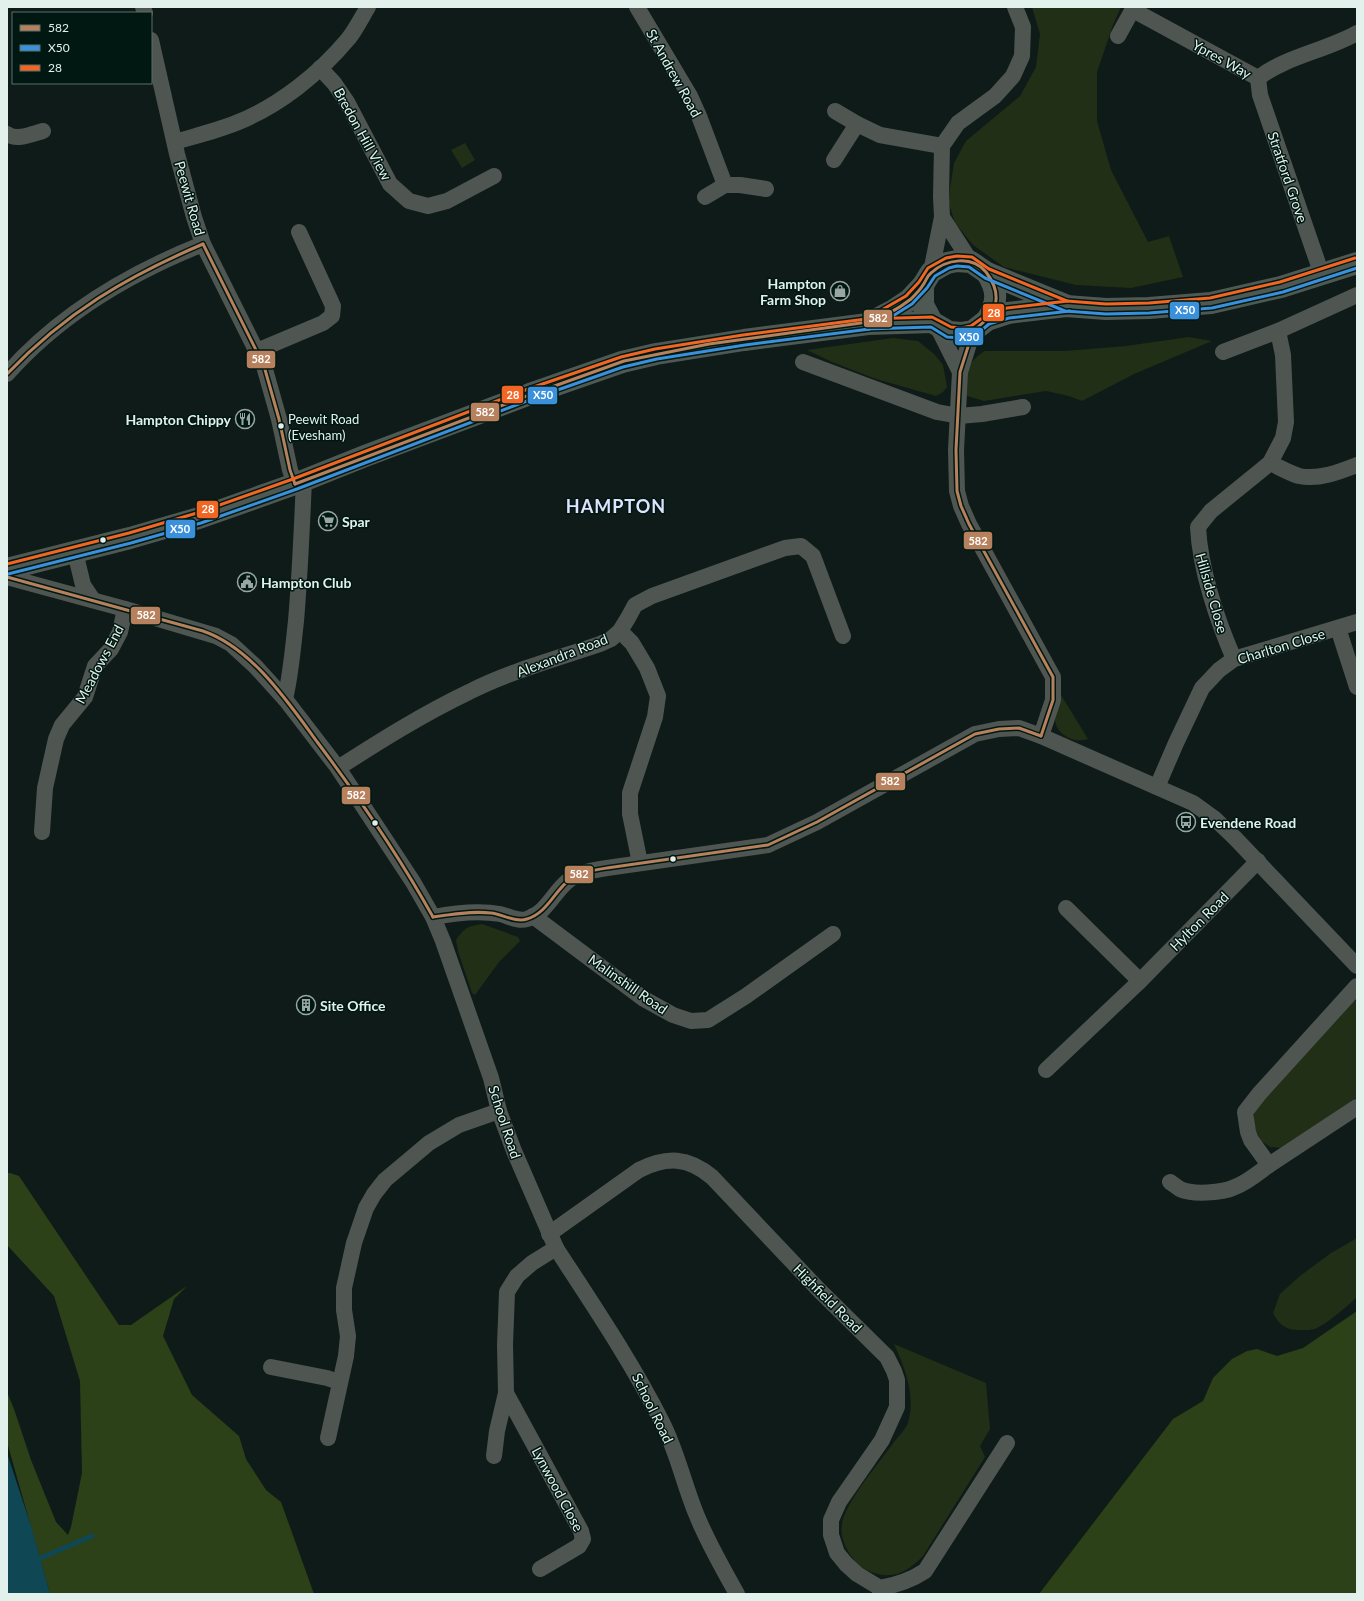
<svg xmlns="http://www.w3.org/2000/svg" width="1364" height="1601" viewBox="0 0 1364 1601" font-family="Lato,sans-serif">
<rect width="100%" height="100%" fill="#0f1b18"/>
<!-- green -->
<g fill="#202f15">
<polygon points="1032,7 1121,7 1113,25 1097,72 1097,121 1111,170 1148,242 1169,236 1183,277 1131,288 1076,285 1004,267 973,245 955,223 948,201 954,163 966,141 1020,96 1036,67 1040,34"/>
<polygon points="465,143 475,160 462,168 451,150"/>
<path d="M1189,337L1212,341L1134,374L1082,401L1069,396L1046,391L984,401L964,395C966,375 966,362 985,351H1065L1126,346Z"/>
<polygon points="893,338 918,341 934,354 943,365 947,387 943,392 936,396 876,379 832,362 807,350"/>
<path d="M1061,695L1088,739C1084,740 1079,741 1075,740C1066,738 1055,730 1055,719C1056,711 1059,702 1061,695Z"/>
<path d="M482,924L518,937L520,941L499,962L475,995L472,993L458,951L456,940C464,928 468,926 482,924Z"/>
<polygon points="1357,1000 1357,1097 1301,1137 1282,1148 1270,1147 1260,1140 1254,1125 1254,1113 1267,1094 1351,1003"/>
<path d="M1357,1238V1297C1346,1307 1328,1323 1315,1329C1311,1330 1306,1330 1302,1330C1287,1331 1280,1326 1273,1313L1280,1294L1300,1276L1331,1253Z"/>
<path d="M894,1344L986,1383L990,1429L980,1446L985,1457L923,1556C912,1567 900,1577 883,1575C868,1573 857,1566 849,1553C844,1544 840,1535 842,1524C845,1502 880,1462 894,1442C898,1437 906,1429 908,1423C916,1396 905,1368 894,1344Z"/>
</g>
<!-- forest -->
<g fill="#2c4117">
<polygon points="7,1173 10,1173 19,1176 119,1325 131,1325 187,1286 174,1299 163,1336 192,1395 239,1436 246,1459 266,1490 281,1502 314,1594 50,1594 7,1442 7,1392 14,1409 31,1460 56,1522 68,1535 71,1527 82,1473 80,1381 54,1296 7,1245"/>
<polygon points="1357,1311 1357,1594 1039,1594 1173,1419 1203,1401 1213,1378 1232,1359 1247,1351 1257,1349 1277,1356 1303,1348"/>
</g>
<!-- water -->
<polygon fill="#0f4854" points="7,1453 32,1529 50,1594 7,1594"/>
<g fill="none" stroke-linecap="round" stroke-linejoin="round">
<!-- stream -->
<polyline stroke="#0f4854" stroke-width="5" points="34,1561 92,1536"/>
<!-- street -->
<g stroke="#4f5652" stroke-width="16">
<polyline points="143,7 145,13"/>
<polyline points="637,7 690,96 699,116 725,185"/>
<polyline points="1133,10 1258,78"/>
<polyline points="1118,36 1134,7"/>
<polyline points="151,40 177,154 194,217 203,244 264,366 279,419 290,470 295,484"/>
<polyline points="320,68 334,83 347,102 390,184 409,201 428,206 447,201 494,176"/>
<polyline points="1258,78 1260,95 1322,275"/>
<path d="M1258,78C1287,56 1325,51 1357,33"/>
<polyline points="835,111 857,124 880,135 942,146"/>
<path d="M7,134C17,141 32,134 43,131"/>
<path d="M175,142C195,136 216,131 236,123C279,106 319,74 349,38C356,29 362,17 368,7"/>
<polyline points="834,160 857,124"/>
<polyline points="705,197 725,185 740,185 766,189"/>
<polyline points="942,217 971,262"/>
<polyline points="931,272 942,217 941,196 942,146 958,123 995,96 1013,76 1022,56 1023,27 1015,7"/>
<polyline points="937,326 960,372"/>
<polyline points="973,331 960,372 956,450 957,491 961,506 969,524 1053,677 1053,700 1041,736"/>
<polyline points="257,351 323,323 332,316 333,306 299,232"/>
<polyline points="1223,352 1278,331 1357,295"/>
<polyline points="803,362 937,412 959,416 982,414 1023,407"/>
<path d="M7,374C60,314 130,273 203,244"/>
<polyline points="1270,463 1283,438 1286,422 1283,355 1278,331"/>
<polyline points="75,552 83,585 93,600"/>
<path d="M7,577L125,609L216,636L231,644L255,666L285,699L338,768L413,882L433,917L443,941L491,1078L499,1111L514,1151L556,1248C593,1305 631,1361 662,1422C677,1451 684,1485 697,1516C708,1543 723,1569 737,1594"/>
<polyline points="1338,628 1357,687"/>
<polyline points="620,631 632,643 647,668 658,696 655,717 630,793 630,814 640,863"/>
<path d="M1234,659C1217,620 1200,569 1198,527L1211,511L1270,463C1279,467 1289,473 1299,476C1319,480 1339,472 1357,465"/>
<path d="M285,699C291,674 293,647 296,621C300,574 302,527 304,480"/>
<path d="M338,768C380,741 423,714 469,692C510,671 556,659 600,644L611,639L620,631L628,618L635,605L652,596L785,548L801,546L813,556L843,636"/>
<polyline points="1157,787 1176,743 1202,688 1219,670 1234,659 1357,622"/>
<polyline points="42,832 45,788 56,739 62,725 85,697 95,666 111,649 120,632 125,609"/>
<polyline points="1066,908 1140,981"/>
<polyline points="533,916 644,999 673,1015 691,1021 708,1020 746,996 833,934"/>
<path d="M433,917C454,913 478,910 500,914C509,916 518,922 527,919C547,913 554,891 569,880C579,872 595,870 607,868L768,845L817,822L975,734L999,729L1019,728L1041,736L1193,803L1215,819L1235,838L1357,966"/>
<polyline points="1357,986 1259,1094 1245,1112 1248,1132 1251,1140 1269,1165 1357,1107"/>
<polyline points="1046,1070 1140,981 1258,861"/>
<path d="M1170,1182C1173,1184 1177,1187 1180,1189C1192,1195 1223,1193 1235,1187C1248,1182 1258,1173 1269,1165"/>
<path d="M549,1234L639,1170C667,1156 688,1157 712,1177L819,1290L887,1357L894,1371L897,1380V1407L882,1440L839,1502L831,1520V1535L837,1553L846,1564L857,1574L880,1588V1594"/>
<polyline points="271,1367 327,1378 339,1382"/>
<polyline points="328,1438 346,1356 348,1336 344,1310 344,1288 354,1243 366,1208 374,1194 385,1180 429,1143 459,1125 499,1111"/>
<polyline points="494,1456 497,1431 506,1393"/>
<polyline points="540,1569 579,1546 583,1539 581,1531 506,1393 505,1345 507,1292 517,1276 532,1263 556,1248"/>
<path d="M880,1588C897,1585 910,1581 925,1571L1007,1443"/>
</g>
<!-- secondary -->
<g stroke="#4f5954" stroke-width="22">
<path d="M987,273C998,291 998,302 987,320"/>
<polyline points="923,285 923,305 932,322 949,332 961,333 973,331 987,320 1008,313 1066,306 1106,309 1149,308 1211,303 1281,287 1357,263"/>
<polyline points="871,322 894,310 909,300 923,285 931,272 947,263 957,261 971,262 987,273 1065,305"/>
<polyline points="7,569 130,538 199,518 295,484 365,456 530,394 622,362 656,354 744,340 868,324 932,322"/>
</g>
<defs>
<g id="bus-1">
<polyline points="203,244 264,366 279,419 290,470 295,484"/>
<polyline points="973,331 960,372 956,450 957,491 961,506 969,524 1053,677 1053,700 1041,736"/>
<path d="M7,374C65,313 126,277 203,244"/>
<path d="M295,484L524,397L624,361L709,344L868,322C884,317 898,309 911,299C915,295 920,290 923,285C926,281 927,276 931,273C946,259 972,255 986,272C992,280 997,290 996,300C995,314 983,323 973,331"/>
<path d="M7,577L203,631C252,648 288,702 318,743C360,799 399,856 433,917"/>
<path d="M433,917C452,914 472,911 491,913C502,914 516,923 527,919C547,913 554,892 569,880C580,872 594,870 607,868L768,845L817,822L975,734L999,729L1019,728L1041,736"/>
</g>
<g id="bus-2">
<polyline points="865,329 931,327 947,337 961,338 975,336 989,324 1009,318 1070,311"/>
<polyline points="8,574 131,543 201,523 297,489 532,399 623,367 657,359 745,345 870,329 896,314 912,304 927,288 935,276 949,268 957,266 969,267 985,278 1065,311 1106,314 1149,313 1212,308 1283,292 1357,268"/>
</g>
<g id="bus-3">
<polyline points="865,319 932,317 951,327 961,328 971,326 985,316 1007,308 1068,301"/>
<polyline points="7,564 129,533 197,513 293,479 528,389 621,357 655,349 743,335 866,319 906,296 919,282 928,268 946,258 957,256 972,257 989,269 1067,301 1106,304 1149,303 1210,298 1280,282 1355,258"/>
</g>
</defs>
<!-- bus-1 casing -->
<use href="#bus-1" stroke="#011812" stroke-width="6"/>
<!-- bus-2 casing -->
<use href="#bus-2" stroke="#011812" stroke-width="6"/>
<!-- bus-3 casing -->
<use href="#bus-3" stroke="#011812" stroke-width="6"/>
<!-- bus-1 -->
<use href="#bus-1" stroke="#b6815c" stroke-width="3"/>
<!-- bus-2 -->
<use href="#bus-2" stroke="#3a90db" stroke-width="3"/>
<!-- bus-3 -->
<use href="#bus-3" stroke="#f26522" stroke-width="3"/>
</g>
<!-- icons -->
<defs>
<symbol id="shop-ring" viewBox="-11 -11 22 22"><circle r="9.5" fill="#011812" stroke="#99a6a2" stroke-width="1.5"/><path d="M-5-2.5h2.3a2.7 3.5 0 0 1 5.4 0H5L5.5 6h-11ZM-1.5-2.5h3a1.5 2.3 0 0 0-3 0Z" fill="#99a6a2"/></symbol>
<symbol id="restaurant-ring" viewBox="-11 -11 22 22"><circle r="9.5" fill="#011812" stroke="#99a6a2" stroke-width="1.5"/><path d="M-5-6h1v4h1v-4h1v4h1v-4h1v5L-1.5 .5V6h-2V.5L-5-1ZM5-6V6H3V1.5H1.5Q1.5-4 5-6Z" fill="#99a6a2"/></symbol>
<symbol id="supermarket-ring" viewBox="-11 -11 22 22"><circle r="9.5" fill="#011812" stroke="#99a6a2" stroke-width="1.5"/><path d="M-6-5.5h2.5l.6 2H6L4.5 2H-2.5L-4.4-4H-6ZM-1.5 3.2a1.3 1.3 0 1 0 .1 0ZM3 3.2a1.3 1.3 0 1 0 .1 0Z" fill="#99a6a2"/></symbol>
<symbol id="civic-ring" viewBox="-11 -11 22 22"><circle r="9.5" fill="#011812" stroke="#99a6a2" stroke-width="1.5"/><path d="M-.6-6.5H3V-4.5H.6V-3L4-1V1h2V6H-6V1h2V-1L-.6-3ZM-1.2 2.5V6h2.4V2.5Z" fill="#99a6a2"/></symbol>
<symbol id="bus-ring" viewBox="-11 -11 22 22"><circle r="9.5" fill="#011812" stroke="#99a6a2" stroke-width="1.5"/><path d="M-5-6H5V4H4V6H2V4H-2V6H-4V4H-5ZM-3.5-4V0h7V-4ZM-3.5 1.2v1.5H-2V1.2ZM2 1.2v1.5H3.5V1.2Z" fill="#99a6a2"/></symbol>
<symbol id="building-ring" viewBox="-11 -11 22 22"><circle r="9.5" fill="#011812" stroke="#99a6a2" stroke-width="1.5"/><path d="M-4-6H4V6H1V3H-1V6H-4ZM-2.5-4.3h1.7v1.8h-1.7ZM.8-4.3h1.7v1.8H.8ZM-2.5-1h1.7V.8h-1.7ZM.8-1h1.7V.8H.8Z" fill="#99a6a2"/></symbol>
</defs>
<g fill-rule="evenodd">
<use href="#shop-ring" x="829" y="280" width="22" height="22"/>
<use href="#restaurant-ring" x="234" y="408" width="22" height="22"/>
<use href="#supermarket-ring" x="317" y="510" width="22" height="22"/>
<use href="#civic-ring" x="236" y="571" width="22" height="22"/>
<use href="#bus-ring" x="1175" y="811" width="22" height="22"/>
<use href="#building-ring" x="295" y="994" width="22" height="22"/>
</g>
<!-- markers -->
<g fill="#e3f1ec" stroke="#011812" stroke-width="1.5">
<circle cx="281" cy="426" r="3.5"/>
<circle cx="103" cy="540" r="3.5"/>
<circle cx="375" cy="823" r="3.5"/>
<circle cx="673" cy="859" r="3.5"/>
</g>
<g text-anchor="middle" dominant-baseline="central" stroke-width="3" stroke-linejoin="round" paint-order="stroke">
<!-- bus labels -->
<g font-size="13" fill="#e3f1ec" stroke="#011812" text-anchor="start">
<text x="288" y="419">Peewit Road<tspan x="288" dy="16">(Evesham)</tspan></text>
</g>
<!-- street labels -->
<g font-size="14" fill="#e3f1ec" stroke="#011812">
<text transform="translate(1222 59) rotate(29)">Ypres Way</text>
<text transform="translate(674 73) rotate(61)">St Andrew Road</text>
<text transform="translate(363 134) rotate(61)">Bredon Hill View</text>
<text transform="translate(1288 177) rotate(71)">Stratford Grove</text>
<text transform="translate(190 198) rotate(74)">Peewit Road</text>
<text transform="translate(1212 593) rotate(74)">Hillside Close</text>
<text transform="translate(1281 646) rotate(-17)">Charlton Close</text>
<text transform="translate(562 655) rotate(-21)">Alexandra Road</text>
<text transform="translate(99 664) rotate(-62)">Meadows End</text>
<text transform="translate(1199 921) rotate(-45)">Hylton Road</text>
<text transform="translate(628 984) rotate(35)">Malinshill Road</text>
<text transform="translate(505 1122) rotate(72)">School Road</text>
<text transform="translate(828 1298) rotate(45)">Highfield Road</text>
<text transform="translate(653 1408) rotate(64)">School Road</text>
<text transform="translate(558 1489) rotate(62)">Lynwood Close</text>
</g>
<!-- poi labels -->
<g font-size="14" font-weight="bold" fill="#e3f1ec" stroke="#011812" text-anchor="start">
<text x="826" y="283" text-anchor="end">Hampton<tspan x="826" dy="16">Farm Shop</tspan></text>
<text x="231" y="419" text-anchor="end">Hampton Chippy</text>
<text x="342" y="521">Spar</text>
<text x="261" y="582">Hampton Club</text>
<text x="1200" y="822">Evendene Road</text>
<text x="320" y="1005">Site Office</text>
</g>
<!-- district labels -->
<g font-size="18" font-weight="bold" letter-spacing="1" fill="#e0e2ff" stroke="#011812">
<text x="616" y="506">HAMPTON</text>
</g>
</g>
<g stroke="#011812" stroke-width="1.5">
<rect x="1169" y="301" width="31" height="19" rx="4" fill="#3a90db"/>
<rect x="982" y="303" width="23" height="19" rx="4" fill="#f26522"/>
<rect x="863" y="309" width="30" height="19" rx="4" fill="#b6815c"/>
<rect x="954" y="327" width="30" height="19" rx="4" fill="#3a90db"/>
<rect x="246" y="350" width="30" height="19" rx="4" fill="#b6815c"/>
<rect x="501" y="385" width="23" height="19" rx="4" fill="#f26522"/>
<rect x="527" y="386" width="31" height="19" rx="4" fill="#3a90db"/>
<rect x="470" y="402" width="30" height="20" rx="4" fill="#b6815c"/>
<rect x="196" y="500" width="23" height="19" rx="4" fill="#f26522"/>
<rect x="165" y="519" width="31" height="20" rx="4" fill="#3a90db"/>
<rect x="963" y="531" width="30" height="19" rx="4" fill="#b6815c"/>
<rect x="130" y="606" width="31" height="19" rx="4" fill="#b6815c"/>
<rect x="875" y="772" width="31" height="19" rx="4" fill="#b6815c"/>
<rect x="341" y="786" width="30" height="19" rx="4" fill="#b6815c"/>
<rect x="564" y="865" width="30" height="19" rx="4" fill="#b6815c"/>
</g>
<g font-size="11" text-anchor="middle" font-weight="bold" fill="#fff">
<text x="1185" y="314">X50</text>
<text x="994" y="317">28</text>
<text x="878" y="322">582</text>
<text x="969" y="341">X50</text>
<text x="261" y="363">582</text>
<text x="513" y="399">28</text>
<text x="543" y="399">X50</text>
<text x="485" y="416">582</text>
<text x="208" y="513">28</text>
<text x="180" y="533">X50</text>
<text x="978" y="545">582</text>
<text x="146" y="619">582</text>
<text x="890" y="785">582</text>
<text x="356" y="799">582</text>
<text x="579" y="878">582</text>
</g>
<!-- border -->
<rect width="1364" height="1601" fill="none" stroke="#e3f1ec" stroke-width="16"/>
<!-- legend -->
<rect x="12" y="12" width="140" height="72" fill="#011812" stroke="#5b6f69"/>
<rect x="20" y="25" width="20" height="6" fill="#b6815c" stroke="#5b6f69"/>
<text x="48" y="32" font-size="12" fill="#e3f1ec">582</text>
<rect x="20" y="45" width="20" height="6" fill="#3a90db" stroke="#5b6f69"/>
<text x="48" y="52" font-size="12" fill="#e3f1ec">X50</text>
<rect x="20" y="65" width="20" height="6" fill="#f26522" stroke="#5b6f69"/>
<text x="48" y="72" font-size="12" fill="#e3f1ec">28</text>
</svg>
